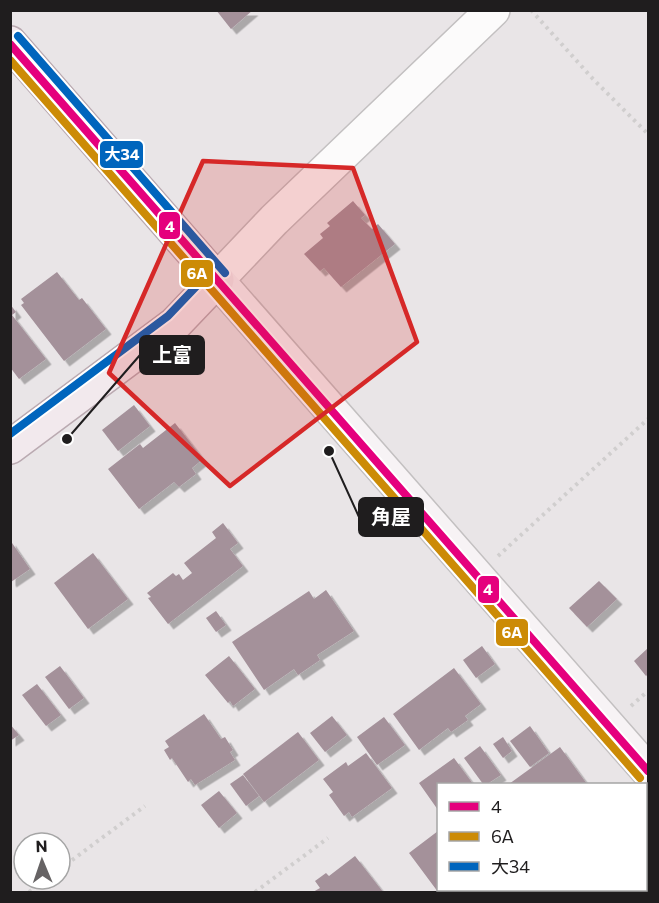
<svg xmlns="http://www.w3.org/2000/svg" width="659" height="903" viewBox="0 0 659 903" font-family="Commissioner,'Noto Sans JP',sans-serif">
<defs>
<filter id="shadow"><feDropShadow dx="5.5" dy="5.5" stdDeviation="0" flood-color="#0004"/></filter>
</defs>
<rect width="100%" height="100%" fill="#e9e5e7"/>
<!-- building -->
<g fill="#a4919a" filter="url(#shadow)">
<polygon points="216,10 253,10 231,29"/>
<polygon points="353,201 365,215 361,218 372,229 378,224 395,244 341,287 324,268 320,271 304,254 323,238 320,234 330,226 327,223"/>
<polygon points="57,272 79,300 82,298 106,329 64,361 21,305 24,303 21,299"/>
<polygon points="10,304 16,312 12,315 46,359 19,379 10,367"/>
<polygon points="134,405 150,426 118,451 102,430"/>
<polygon points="175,423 203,459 192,468 196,474 179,487 174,482 139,509 108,469 140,444 143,448"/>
<polygon points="223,523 238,543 230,549 243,566 168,624 148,598 151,597 147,593 173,573 176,576 179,574 183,580 192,573 184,563 216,538 212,532"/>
<polygon points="10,540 30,569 11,582 10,580"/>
<polygon points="93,553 128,599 88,629 54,583"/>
<polygon points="599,581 617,599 587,627 569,608"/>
<polygon points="326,590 354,631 317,655 320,660 298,675 294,669 264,690 232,642 309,591 314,599"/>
<polygon points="216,611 226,625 216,632 206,618"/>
<polygon points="482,646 495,664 476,678 463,660"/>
<polygon points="648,648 648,674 646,676 634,661"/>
<polygon points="229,656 255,689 233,706 230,701 228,703 205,675"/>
<polygon points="60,666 84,698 69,709 45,677"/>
<polygon points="454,668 481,704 465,716 468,720 451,732 448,728 419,750 393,714"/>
<polygon points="37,684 61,715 46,726 22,695"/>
<polygon points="204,714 221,739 225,737 233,750 230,752 235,760 195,785 191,779 188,782 172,758 170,760 164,750 169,747 165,741"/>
<polygon points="332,716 347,735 325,752 310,733"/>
<polygon points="384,717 405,745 377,765 357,737"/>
<polygon points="10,724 19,735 10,741"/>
<polygon points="530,726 549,753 530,767 510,741"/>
<polygon points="298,732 319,760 264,802 243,774"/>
<polygon points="503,737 512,751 503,758 493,744"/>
<polygon points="480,746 501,775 487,784 483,784 464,758"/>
<polygon points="560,747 587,784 509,784"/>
<polygon points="366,753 392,788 352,817 349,812 344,816 329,795 333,792 323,779 346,762 348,766"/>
<polygon points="454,758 473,784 438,784 438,810 419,783"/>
<polygon points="243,775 259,796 246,806 230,784"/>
<polygon points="219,791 237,813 219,828 201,805"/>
<polygon points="438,831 438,890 477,890 472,892 438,892 409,853"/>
<polygon points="355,856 383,892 313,892 320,888 315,881 326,873 329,876"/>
<polygon points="528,890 609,890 611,892 524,892"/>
</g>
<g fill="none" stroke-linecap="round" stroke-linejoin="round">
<defs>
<polyline id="tertiary" points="217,280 274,220 493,10"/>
<polyline id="secondary" points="217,280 648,771"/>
<polyline id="primary" points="10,43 217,280 175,324 10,447"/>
</defs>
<!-- tertiary casing -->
<use href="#tertiary" stroke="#c3c0c1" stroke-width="36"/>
<!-- secondary casing -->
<use href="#secondary" stroke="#c3c0c1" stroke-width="36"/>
<!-- primary casing -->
<use href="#primary" stroke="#baaab1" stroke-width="36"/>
<!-- path -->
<g stroke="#d0cece" stroke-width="4" stroke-dasharray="3 4.5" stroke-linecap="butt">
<polyline points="531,10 593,79 648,134"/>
<polyline points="498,556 648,419"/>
<polyline points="631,706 648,691"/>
<polyline points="60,869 145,806"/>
<polyline points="29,892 47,879"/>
<polyline points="255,892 328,838"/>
</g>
<!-- tertiary -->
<use href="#tertiary" stroke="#fcfbfb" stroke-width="33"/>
<!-- secondary -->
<use href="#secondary" stroke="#f7f3f5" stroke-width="33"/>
<!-- primary -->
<use href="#primary" stroke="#f2e9ed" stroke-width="33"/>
<defs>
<polyline id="bus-1" points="10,44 648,771"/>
<polyline id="bus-2" points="10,60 640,778"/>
<g id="bus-3">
<polyline points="18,36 225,273"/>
<polyline points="10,434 168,316 209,273"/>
</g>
</defs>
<!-- bus-1 casing -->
<use href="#bus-1" stroke="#fff" stroke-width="12"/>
<!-- bus-2 casing -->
<use href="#bus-2" stroke="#fff" stroke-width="12"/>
<!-- bus-3 casing -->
<use href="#bus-3" stroke="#fff" stroke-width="12"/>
<!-- bus-1 -->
<use href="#bus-1" stroke="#e5007d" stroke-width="8"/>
<!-- bus-2 -->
<use href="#bus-2" stroke="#cc8b06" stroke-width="8"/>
<!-- bus-3 -->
<use href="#bus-3" stroke="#0065bd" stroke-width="8"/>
</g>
<!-- marked area -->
<path fill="#d62828" fill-opacity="0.2" stroke="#d62828" stroke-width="4.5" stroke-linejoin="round" d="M203,161L353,168L417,342L230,486L109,373Z"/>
<!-- callouts -->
<path fill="none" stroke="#1f1d1e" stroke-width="2" d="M67 439L140 355M329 451L359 517"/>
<g fill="#1f1d1e" stroke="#fff" stroke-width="2">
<circle cx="67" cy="439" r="6"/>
<circle cx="329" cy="451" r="6"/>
</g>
<g fill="#1f1d1e" stroke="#1f1d1e" stroke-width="2">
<rect x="140" y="336" width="64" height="38" rx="6"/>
<rect x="359" y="498" width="64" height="38" rx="6"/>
</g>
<g font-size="20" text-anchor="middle" font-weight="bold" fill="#fff">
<text x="172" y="362">上富</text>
<text x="391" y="524">角屋</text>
</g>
<g stroke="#fff" stroke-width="2">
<rect x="99" y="140" width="45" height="29" rx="6" fill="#0065bd"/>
<rect x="158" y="211" width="23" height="29" rx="6" fill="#e5007d"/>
<rect x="180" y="259" width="34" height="29" rx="6" fill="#cc8b06"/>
<rect x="477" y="575" width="23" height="29" rx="6" fill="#e5007d"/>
<rect x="495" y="618" width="34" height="29" rx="6" fill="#cc8b06"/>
</g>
<g font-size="16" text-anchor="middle" font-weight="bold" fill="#fff">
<text x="122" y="160">大34</text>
<text x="170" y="232">4</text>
<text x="197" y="279">6A</text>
<text x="488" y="595">4</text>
<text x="512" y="638">6A</text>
</g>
<!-- border -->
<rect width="659" height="903" fill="none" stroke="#1f1d1e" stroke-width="24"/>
<!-- legend -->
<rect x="437" y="783" width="210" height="108" fill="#ffffff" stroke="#a5a5a5" stroke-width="1.5"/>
<rect x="449" y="802" width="30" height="9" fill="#e5007d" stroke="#a5a5a5" stroke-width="1.5"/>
<text x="491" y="813" font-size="18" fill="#1f1d1e">4</text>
<rect x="449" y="832" width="30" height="9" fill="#cc8b06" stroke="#a5a5a5" stroke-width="1.5"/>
<text x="491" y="843" font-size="18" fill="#1f1d1e">6A</text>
<rect x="449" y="862" width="30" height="9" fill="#0065bd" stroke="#a5a5a5" stroke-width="1.5"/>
<text x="491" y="873" font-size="18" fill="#1f1d1e">大34</text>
<!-- north arrow -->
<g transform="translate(42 861) rotate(358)"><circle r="28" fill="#ffffff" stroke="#a5a5a5" stroke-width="1.5"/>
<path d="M0-4.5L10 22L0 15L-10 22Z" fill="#666364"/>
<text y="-9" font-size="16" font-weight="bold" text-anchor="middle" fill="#1f1d1e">N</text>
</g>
</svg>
